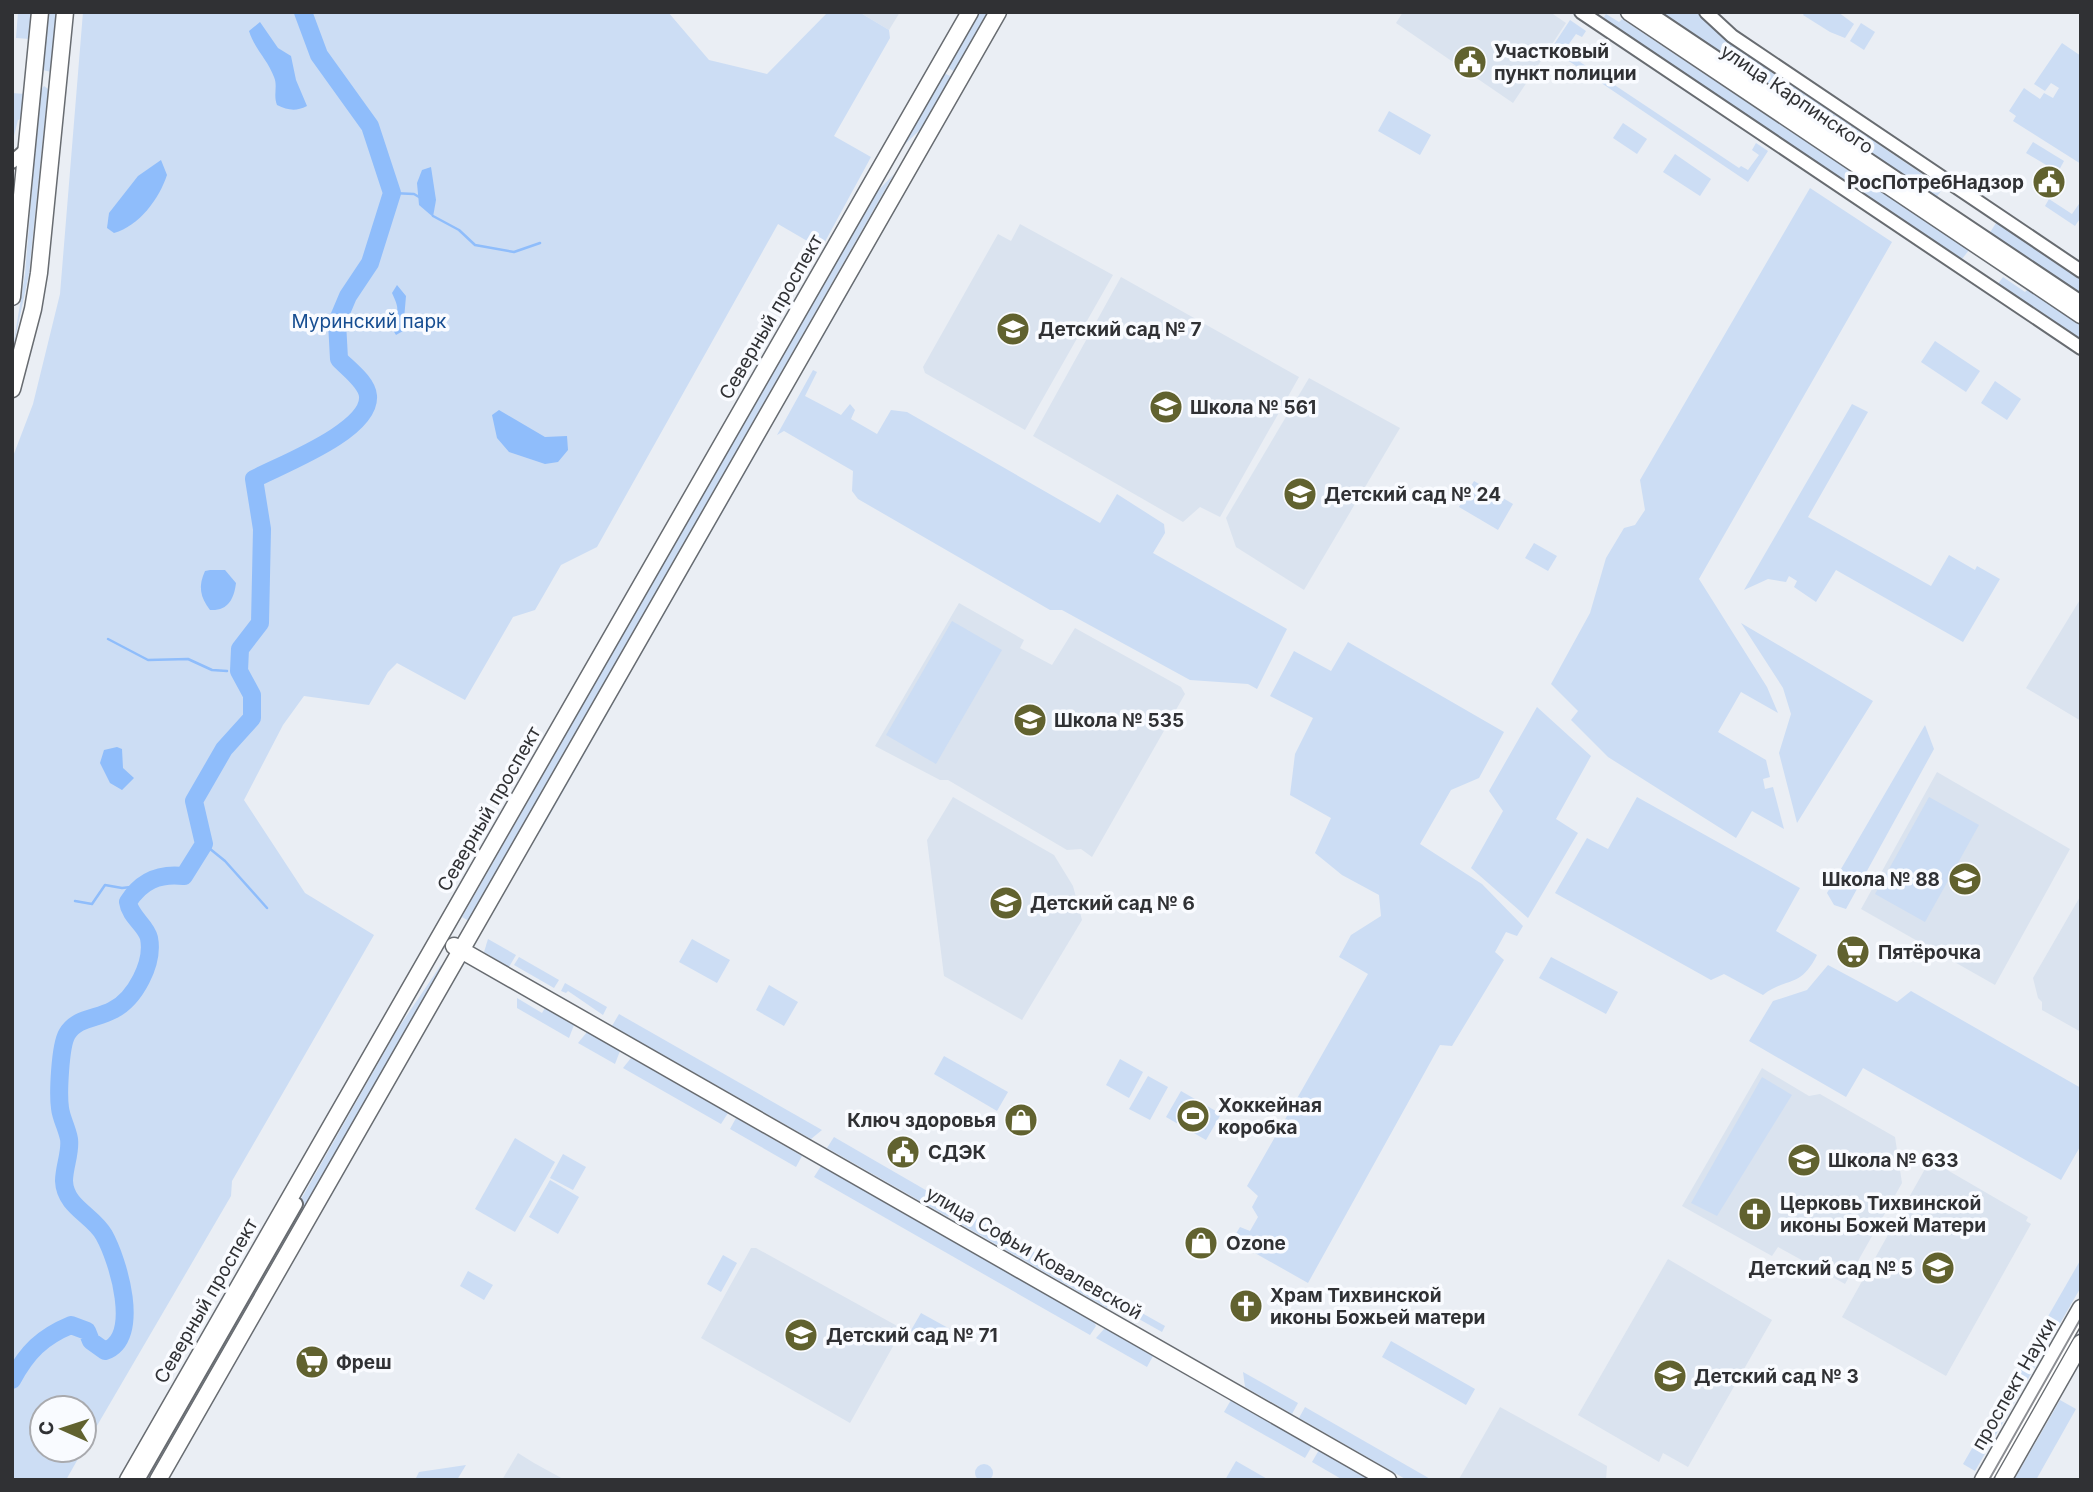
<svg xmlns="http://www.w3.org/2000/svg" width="2093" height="1492" viewBox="0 0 2093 1492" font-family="Inter,sans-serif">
<rect width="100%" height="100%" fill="#eaeef4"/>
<!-- built -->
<g fill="#dae3ef">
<polygon points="859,12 900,12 889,30"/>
<polygon points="1403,12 1550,12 1566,23 1513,103 1396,23"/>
<polygon points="1020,224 1113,275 1025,430 925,373 923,367 998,234 1011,241"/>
<polygon points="1121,277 1299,377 1220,517 1200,507 1183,522 1033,436"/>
<polygon points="1309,378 1400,428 1304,590 1236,547 1226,518"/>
<polygon points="2081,598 2081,721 2026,688"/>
<polygon points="959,603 1024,640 1020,648 1052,665 1075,628 1181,687 1185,694 1092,857 1081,849 1067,850 948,780 940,780 875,746"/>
<polygon points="1937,772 2070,849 1995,985 1861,909"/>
<polygon points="953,797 1054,855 1073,886 1082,920 1022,1020 944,976 927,840"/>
<polygon points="2081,895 2081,1032 2042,1010 2042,1002 2038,998 2033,978"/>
<polygon points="1762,1068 1809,1096 1820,1094 1895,1137 1902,1183 1845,1284 1778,1247 1772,1256 1682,1206"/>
<polygon points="1930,1160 2028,1217 2026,1221 2031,1224 1946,1376 1842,1317"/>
<polygon points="751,1248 756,1248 899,1327 901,1332 850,1423 701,1338"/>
<polygon points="1668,1259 1772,1320 1688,1467 1663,1453 1659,1462 1578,1415"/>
<polygon points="1500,1407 1607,1466 1606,1480 1459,1479"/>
<polygon points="518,1453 534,1463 565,1480 502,1480"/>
</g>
<!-- green -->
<g fill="#ccddf4">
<polygon points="18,12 33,12 30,39 16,38"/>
<polygon points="49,12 56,12 51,72 43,70"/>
<polygon points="83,12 668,12 709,60 767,74 828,12 859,12 889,30 890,38 834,136 871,157 821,249 778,224 597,547 561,565 535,610 513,617 465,700 397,663 388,672 369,705 304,696 283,725 244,800 305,893 374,935 232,1181 231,1196 84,1448 84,1408 42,1408 42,1450 83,1450 66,1480 12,1480 12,459 33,404 60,294"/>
<polygon points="978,12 992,12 955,72 947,67"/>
<polygon points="1658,12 1697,12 1729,43 1943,188 1936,198"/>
<polygon points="1805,12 1838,12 1854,24 1845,38 1830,32 1803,15"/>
<polygon points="1606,14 1619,22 1622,19 1969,250 1962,259 1602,20"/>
<polygon points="1570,20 1586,31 1582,37 1576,34 1566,48 1571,56 1739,168 1741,166 1748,170 1759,155 1752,150 1756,143 1768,151 1748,182 1551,49"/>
<polygon points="1861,23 1875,32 1864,50 1850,41"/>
<polygon points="2062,43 2081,56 2081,164 2013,121 2016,116 2009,111 2024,88 2040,99 2044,93 2053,98 2059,88 2051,83 2045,91 2034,84"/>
<polygon points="944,73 952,77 925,125 903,146"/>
<polygon points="44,86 48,89 29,274 12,353 25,274 40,91"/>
<polygon points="12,93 25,94 23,118 18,120 12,144"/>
<polygon points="955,100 957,101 811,358 808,356"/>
<polygon points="1389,111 1431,135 1420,155 1378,131"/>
<polygon points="1623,123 1647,139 1637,154 1613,138"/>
<polygon points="2033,142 2064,161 2058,172 2026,153"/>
<polygon points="1675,154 1711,179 1700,196 1663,172"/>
<polygon points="894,174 469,921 462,917 872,197"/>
<polygon points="1810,188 1892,242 1699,579 1767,687 1778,713 1741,692 1718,732 1766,760 1770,777 1763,779 1765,789 1773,787 1784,829 1752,811 1736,838 1608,757 1571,720 1578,711 1551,684 1590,613 1606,558 1624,528 1635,525 1645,510 1640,480"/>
<polygon points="2049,199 2072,214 2081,201 2081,217 2075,226 2045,206"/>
<polygon points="1996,223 2081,279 2081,295 1989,234"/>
<polygon points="2003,277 2025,292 2029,288 2081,323 2081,339 1998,284"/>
<polygon points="1935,341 1980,371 1966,392 1921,362"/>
<polygon points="813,370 817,372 805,396 841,415 850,404 855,410 851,419 877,434 891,410 907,412 1100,523 1117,494 1164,524 1165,533 1153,553 1287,629 1257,689 1248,684 1190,680 1062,610 1050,610 858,499 852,491 853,471 784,431 777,435"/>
<polygon points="1995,381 2021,399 2007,420 1981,403"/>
<polygon points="1852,404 1868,412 1808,517 1931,586 1949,555 1975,570 1977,566 2000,579 1963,642 1836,570 1816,602 1794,587 1797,581 1789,576 1786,582 1768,579 1744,590"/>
<polygon points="761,439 764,440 619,693 617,692"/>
<polygon points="1474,481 1513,504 1498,530 1459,507"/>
<polygon points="1534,543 1557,556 1548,571 1525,558"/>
<polygon points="952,621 1002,650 936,764 886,735"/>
<polygon points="1741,623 1873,701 1797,823 1779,753 1791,714 1783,688"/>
<polygon points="1348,642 1504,732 1479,778 1451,790 1420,844 1482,884 1523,926 1517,936 1506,932 1495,952 1504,960 1452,1046 1440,1045 1308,1283 1232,1240 1240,1227 1250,1231 1258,1217 1252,1207 1258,1196 1247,1186 1368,974 1339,957 1351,935 1381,916 1379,895 1342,875 1315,853 1331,818 1290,795 1295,754 1313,718 1270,696 1294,651 1331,671"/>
<polygon points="612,701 614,702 540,832 537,831"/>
<polygon points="1537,707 1591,756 1556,819 1578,833 1528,918 1471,868 1503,811 1489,791"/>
<polygon points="1925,725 1934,749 1846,909 1834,905 1827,893"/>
<path d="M1637,797L1800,888L1776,931L1817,955C1800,989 1788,976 1763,995L1724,974L1711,980L1555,893L1587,838L1608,849Z"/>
<polygon points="1929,797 1979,825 1925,922 1875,894"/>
<polygon points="488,939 516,955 509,967 484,952"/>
<polygon points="692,939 730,960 717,983 679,962"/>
<polygon points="519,957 559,980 554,988 514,965"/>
<polygon points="1551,957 1618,992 1606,1014 1539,978"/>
<polygon points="441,965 443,968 273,1265 266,1261 397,1030"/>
<polygon points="1828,965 1897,1002 1911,991 2081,1088 2081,1145 2061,1180 1863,1068 1846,1097 1749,1041 1773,1001 1807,990"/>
<polygon points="565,983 607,1007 603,1015 568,991 566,993 561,991"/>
<polygon points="769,985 798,1002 784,1026 756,1010"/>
<polygon points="517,998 542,1013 545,1008 574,1025 569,1038 517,1008"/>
<polygon points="619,1014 822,1130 811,1139 612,1026"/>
<polygon points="587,1032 620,1051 615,1064 578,1043"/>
<polygon points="944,1056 1008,1092 997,1111 934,1074"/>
<polygon points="631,1058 728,1113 721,1124 623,1068"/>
<polygon points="1120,1059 1143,1072 1129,1098 1106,1085"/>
<polygon points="1148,1076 1168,1087 1150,1120 1129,1109"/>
<polygon points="1762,1077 1792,1095 1717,1216 1691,1203"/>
<polygon points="1181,1091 1221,1114 1206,1140 1166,1117"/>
<polygon points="736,1118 802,1156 796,1167 730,1129"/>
<polygon points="834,1137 955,1207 948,1217 827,1148"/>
<polygon points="515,1138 555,1162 515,1232 475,1209"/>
<polygon points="563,1154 586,1167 573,1190 550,1178"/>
<polygon points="821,1166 1094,1322 1096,1326 1090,1335 814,1177"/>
<polygon points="550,1180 579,1197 558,1234 529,1217"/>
<polygon points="963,1211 1113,1297 1107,1308 957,1222"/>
<polygon points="723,1255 737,1263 721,1292 707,1284"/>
<polygon points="2081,1259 2081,1287 1975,1471 1963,1464"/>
<polygon points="263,1266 270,1270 151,1480 141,1480"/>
<polygon points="468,1271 493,1285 484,1300 460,1286"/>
<polygon points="1117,1299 1165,1326 1162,1332 1114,1305"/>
<polygon points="921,1313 950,1329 939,1348 910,1332"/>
<polygon points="1105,1328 1153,1356 1147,1367 1096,1338"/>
<polygon points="1391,1341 1475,1389 1466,1405 1382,1357"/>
<polygon points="1243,1372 1298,1403 1292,1414 1245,1387"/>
<polygon points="1231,1400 1312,1446 1305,1458 1224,1412"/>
<polygon points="2060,1400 2076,1409 2036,1480 2014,1480"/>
<polygon points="1305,1407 1432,1480 1407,1480 1299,1418"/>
<polygon points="1319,1450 1370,1480 1343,1480 1312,1462"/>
<polygon points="1236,1461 1269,1480 1225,1480"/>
<circle cx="984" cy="1473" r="9"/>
<polygon points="466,1465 457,1480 415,1480 419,1472"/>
</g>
<!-- water -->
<g fill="#8fbdfb">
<path d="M260,22L278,48L291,56L296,80L307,106C295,112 288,110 277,105C273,95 278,86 274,77C268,60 254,48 249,31Z"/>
<path d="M161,160L167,175C159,199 139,226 114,233L107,228L109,213L138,176Z"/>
<polygon points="431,167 436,200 433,217 419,205 417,183 422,170"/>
<path d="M397,285L406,296L403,331L396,335L390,325C400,312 399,308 392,293Z"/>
<polygon points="499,410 545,437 567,436 568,450 558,462 545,464 509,452 497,438 492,415"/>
<path d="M210,570H225L236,583C234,599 228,611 210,610C200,597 198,586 205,571Z"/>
<polygon points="117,747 122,749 123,768 134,778 122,790 110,783 100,763 104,750"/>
</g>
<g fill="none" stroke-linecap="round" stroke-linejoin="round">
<!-- stream -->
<g stroke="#8fbdfb" stroke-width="2.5">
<polyline points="392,193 414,194 419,197"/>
<polyline points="433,216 459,230 475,245 514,252 540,243"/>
<polyline points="108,639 148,660 188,659 212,670 227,671"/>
<polyline points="232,671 239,671"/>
<polyline points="204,844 225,861 267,908"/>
<polyline points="75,901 92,904 105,885 122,888 140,886"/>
</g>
<!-- river -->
<path stroke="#8fbdfb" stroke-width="18" d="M12,1380C27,1352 42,1337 71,1325L87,1331L91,1341L105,1351C142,1338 118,1260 104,1235C93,1215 65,1207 64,1181C64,1167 71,1152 69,1139C67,1128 61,1118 60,1108C58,1094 60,1046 67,1034C77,1017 97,1019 113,1010C135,999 154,963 149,938C146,925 130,917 128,902C141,881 159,873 184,876L204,844L194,801L224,749L252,718V695L239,671L240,649L260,623L262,529L254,479C280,465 371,431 368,396C367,382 348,369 339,359L337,322L348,296L370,263L392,193L370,126L319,55L303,12"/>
<defs>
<g id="street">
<polyline points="1581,12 2081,348"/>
<polyline points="1648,12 2081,302"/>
<polyline points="1706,12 1732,36 2081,271"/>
<polyline points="12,162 28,148"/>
<polyline points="138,1480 296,1204"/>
</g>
<g id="secondary">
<polyline points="1629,12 2081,315"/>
<polyline points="12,297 40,12"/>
<polyline points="12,389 33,309 39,273 65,12"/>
<polyline points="454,946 1388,1480"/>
<polyline points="128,1480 970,12"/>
<polyline points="158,1480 998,12"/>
<polyline points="1983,1480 2081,1308"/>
<polyline points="2003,1480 2081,1343"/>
</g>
</defs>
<!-- street casing -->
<use href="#street" stroke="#686c71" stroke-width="16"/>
<!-- secondary casing -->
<use href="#secondary" stroke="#686c71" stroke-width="19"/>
<!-- street -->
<use href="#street" stroke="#fff" stroke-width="12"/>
<!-- secondary -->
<use href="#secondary" stroke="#fff" stroke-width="16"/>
<!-- tram -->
<polyline stroke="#8d8f94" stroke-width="2" points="1989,1480 2081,1318"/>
</g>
<!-- icons -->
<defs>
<symbol id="civic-disc" viewBox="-11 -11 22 22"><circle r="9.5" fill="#61622f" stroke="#f9fbff"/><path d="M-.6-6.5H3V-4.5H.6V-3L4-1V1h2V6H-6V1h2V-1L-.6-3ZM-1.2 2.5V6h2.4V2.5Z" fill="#fff"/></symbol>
<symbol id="school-disc" viewBox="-11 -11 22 22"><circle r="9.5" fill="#61622f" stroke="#f9fbff"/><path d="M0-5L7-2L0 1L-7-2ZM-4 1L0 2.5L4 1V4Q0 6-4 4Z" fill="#fff"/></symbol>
<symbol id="supermarket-disc" viewBox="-11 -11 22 22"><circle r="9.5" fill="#61622f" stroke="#f9fbff"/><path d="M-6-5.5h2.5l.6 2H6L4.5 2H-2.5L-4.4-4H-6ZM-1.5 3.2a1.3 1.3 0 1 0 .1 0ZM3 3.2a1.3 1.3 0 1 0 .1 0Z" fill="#fff"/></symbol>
<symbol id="stadium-disc" viewBox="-11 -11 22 22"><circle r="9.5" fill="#61622f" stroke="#f9fbff"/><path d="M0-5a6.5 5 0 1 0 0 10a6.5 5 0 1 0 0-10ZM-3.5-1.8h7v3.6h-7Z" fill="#fff"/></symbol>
<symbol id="shop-disc" viewBox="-11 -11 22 22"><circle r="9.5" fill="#61622f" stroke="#f9fbff"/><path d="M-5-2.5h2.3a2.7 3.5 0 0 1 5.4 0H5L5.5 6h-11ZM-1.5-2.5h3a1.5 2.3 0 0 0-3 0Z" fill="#fff"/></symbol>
<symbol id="church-disc" viewBox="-11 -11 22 22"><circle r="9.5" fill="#61622f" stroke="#f9fbff"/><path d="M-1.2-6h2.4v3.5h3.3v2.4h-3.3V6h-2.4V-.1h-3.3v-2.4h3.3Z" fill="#fff"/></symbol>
</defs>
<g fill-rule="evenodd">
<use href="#civic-disc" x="1451" y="43" width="38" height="38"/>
<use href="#civic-disc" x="2030" y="163" width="38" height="38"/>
<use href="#school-disc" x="994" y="310" width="38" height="38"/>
<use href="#school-disc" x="1147" y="388" width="38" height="38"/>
<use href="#school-disc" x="1281" y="475" width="38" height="38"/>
<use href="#school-disc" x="1011" y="701" width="38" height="38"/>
<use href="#school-disc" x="1946" y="860" width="38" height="38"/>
<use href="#school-disc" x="987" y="884" width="38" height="38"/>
<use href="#supermarket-disc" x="1834" y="933" width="38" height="38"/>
<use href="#stadium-disc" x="1174" y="1097" width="38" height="38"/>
<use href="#shop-disc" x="1002" y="1101" width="38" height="38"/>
<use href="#civic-disc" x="884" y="1133" width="38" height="38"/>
<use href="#school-disc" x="1785" y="1141" width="38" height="38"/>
<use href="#church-disc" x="1736" y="1195" width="38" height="38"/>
<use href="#shop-disc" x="1182" y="1224" width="38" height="38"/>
<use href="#school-disc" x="1919" y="1249" width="38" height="38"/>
<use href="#church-disc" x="1227" y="1287" width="38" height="38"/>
<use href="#school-disc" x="782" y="1316" width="38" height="38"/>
<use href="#supermarket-disc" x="293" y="1343" width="38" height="38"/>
<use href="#school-disc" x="1651" y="1357" width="38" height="38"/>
</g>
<g text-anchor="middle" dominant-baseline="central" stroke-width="7" stroke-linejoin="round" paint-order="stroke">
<!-- poi labels -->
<g font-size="19" font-weight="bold" fill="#303134" stroke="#f9fbff" text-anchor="start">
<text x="1494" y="51">Участковый<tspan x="1494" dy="22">пункт полиции</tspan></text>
<text x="2024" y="182" text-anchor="end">РосПотребНадзор</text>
<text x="1038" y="329">Детский сад № 7</text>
<text x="1190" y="407">Школа № 561</text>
<text x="1324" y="494">Детский сад № 24</text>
<text x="1054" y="720">Школа № 535</text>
<text x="1940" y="879" text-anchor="end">Школа № 88</text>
<text x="1030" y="903">Детский сад № 6</text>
<text x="1878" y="952">Пятёрочка</text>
<text x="1218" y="1105">Хоккейная<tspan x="1218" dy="22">коробка</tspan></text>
<text x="996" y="1120" text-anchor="end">Ключ здоровья</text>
<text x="928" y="1152">СДЭК</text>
<text x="1828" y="1160">Школа № 633</text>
<text x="1780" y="1203">Церковь Тихвинской<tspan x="1780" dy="22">иконы Божей Матери</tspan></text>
<text x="1226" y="1243">Ozone</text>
<text x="1913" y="1268" text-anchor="end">Детский сад № 5</text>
<text x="1270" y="1295">Храм Тихвинской<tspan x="1270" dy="22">иконы Божьей матери</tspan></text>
<text x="826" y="1335">Детский сад № 71</text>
<text x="336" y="1362">Фреш</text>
<text x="1694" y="1376">Детский сад № 3</text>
</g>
<!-- street labels -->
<g font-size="19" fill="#303134" stroke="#f9fbff">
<text transform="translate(1797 99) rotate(34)">улица Карпинского</text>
<text transform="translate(771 317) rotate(-60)">Северный проспект</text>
<text transform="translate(489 809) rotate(-60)">Северный проспект</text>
<text transform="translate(1034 1253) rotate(30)">улица Софьи Ковалевской</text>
<text transform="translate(206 1301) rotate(-60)">Северный проспект</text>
<text transform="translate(2014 1384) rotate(-60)">проспект Науки</text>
</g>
<!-- park labels -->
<g font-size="19" fill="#164d91" stroke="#f9fbff">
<text x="369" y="321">Муринский парк</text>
</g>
</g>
<!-- border -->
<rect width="2093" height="1492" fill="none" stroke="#303134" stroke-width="28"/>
<!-- north arrow -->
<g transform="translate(63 1429) rotate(273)"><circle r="33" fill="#f9fbff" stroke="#a9aaae" stroke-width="2"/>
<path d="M0-5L12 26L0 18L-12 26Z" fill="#61622f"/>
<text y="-10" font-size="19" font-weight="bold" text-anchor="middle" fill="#303134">С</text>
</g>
</svg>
